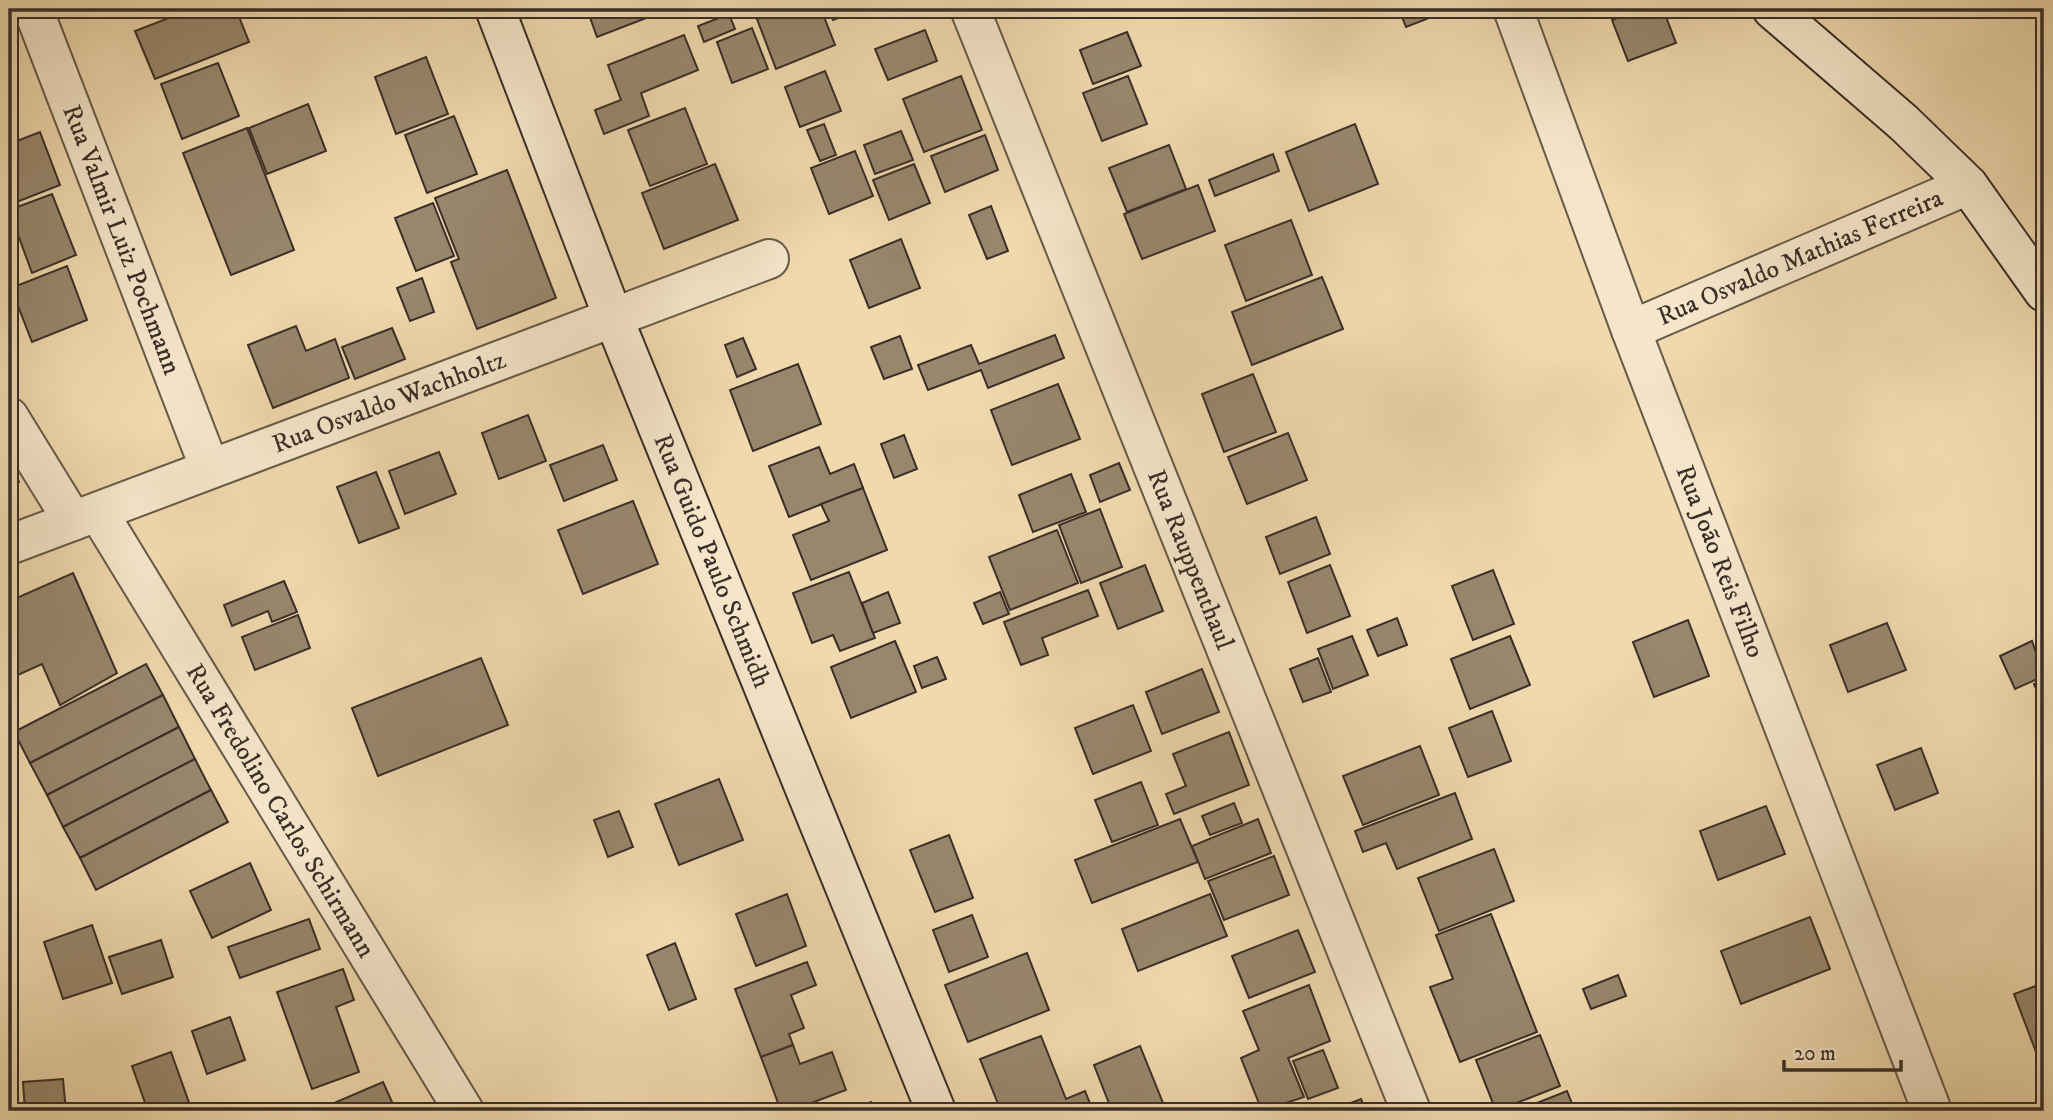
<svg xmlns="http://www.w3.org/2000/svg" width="2053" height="1120" viewBox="0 0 2053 1120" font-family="'IM FELL DW Pica',serif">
<rect width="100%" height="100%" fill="#efd9ad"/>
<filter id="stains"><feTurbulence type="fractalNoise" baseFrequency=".00286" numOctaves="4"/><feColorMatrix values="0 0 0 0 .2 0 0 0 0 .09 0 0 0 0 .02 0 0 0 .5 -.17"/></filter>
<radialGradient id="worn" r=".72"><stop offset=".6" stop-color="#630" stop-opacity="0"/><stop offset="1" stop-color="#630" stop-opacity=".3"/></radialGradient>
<!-- building -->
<g fill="#98876d" stroke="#3a2e28" stroke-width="2">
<polygon points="192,9 236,9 249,42 155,79 135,31"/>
<polygon points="587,9 667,9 667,10 597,37"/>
<polygon points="783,9 821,9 835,45 776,69 757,19"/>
<polygon points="828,9 862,9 833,20"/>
<polygon points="1399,9 1446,9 1447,11 1406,27"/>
<polygon points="1641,9 1663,9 1676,43 1628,61 1612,20"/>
<polygon points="729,14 735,29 704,42 698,26"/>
<polygon points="752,28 768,69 732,83 717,42"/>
<polygon points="925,30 937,61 888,80 875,49"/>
<polygon points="1127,32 1141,66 1093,84 1080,50"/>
<polygon points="684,35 698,70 641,93 649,116 604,134 595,110 621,100 608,65"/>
<polygon points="426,57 448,114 396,134 375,77"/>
<polygon points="218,63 239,116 182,139 161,84"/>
<polygon points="825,71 841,111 800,127 785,87"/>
<polygon points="961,76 982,130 924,152 903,99"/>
<polygon points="1128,76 1147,124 1102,141 1083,93"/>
<polygon points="308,104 326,151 267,174 249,128"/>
<polygon points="685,108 707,164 650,186 628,130"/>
<polygon points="454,116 477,174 427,193 405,135"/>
<polygon points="824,124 836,155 820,161 807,130"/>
<polygon points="1355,124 1378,184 1309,211 1286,152"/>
<polygon points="247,128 294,250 231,275 183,153"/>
<polygon points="901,131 913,160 875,174 864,145"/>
<polygon points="40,132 60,185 9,205 9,144"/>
<polygon points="985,135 998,170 945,192 931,156"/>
<polygon points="1169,145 1186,189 1127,212 1109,168"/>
<polygon points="855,151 873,196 829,214 811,168"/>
<polygon points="1273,154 1279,171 1215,196 1209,180"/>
<polygon points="715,164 738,220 664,249 642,193"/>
<polygon points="914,164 930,203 889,220 873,180"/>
<polygon points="507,170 556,298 477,329 451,262 459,259 435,198"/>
<polygon points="1198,185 1215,231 1142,259 1124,214"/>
<polygon points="52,194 76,255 32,273 9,210"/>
<polygon points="433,203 454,256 416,271 395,218"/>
<polygon points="991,206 1008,251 987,259 969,215"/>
<polygon points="1291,220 1312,275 1246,301 1225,245"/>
<polygon points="901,239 920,288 869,308 850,260"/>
<polygon points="9,263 17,285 9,288"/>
<polygon points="67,266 87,320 32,342 11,288"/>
<polygon points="1322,277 1343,329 1252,365 1232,312"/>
<polygon points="422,278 434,312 410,321 397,288"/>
<polygon points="296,326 306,351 335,339 349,378 273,408 248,345"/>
<polygon points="392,328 405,359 355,379 342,347"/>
<polygon points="1055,335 1064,358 988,388 981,370 928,390 918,365 971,345 979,364"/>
<polygon points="900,336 912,369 884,379 871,347"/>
<polygon points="743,338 756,369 737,377 725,345"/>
<polygon points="798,364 821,424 753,451 730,390"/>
<polygon points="1253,374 1276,432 1224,452 1202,394"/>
<polygon points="1058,384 1080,439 1012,465 991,410"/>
<polygon points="528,415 546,461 499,479 482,433"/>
<polygon points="1288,433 1307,480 1247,504 1228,457"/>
<polygon points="904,435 917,469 894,478 881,444"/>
<polygon points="603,445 617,480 564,501 550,465"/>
<polygon points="819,447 830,474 854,464 863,488 789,517 769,466"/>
<polygon points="439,452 456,494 405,514 389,471"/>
<polygon points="9,455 19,482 9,486"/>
<polygon points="1119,463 1130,490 1100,502 1090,475"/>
<polygon points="376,472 399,528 359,543 337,487"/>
<polygon points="1071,474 1086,512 1033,532 1019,495"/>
<polygon points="863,488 887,550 811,580 793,535 829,521 821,504"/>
<polygon points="633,501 658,564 583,594 558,530"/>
<polygon points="1100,509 1122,567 1081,583 1059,525"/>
<polygon points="1316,517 1330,554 1280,574 1266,537"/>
<polygon points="1057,530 1078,583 1010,610 989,557"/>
<polygon points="1145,565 1163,611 1118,629 1100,583"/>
<polygon points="1330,565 1350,616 1307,633 1288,582"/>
<polygon points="1493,570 1514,624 1473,640 1452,586"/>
<polygon points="849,572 875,638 840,651 833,635 812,643 793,593"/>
<polygon points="73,573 117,673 60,705 42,664 9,679 9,611 14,609 10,601"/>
<polygon points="284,581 297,612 272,622 268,611 232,626 224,605"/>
<polygon points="1088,590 1098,616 1042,638 1048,655 1021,665 1004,622"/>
<polygon points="888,592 900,623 873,633 862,603"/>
<polygon points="1000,592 1009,614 983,624 974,603"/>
<polygon points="298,615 310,648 255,670 242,637"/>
<polygon points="1397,618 1407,645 1378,656 1367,630"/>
<polygon points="1688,620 1709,676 1654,697 1633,642"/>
<polygon points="1887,623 1906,670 1848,692 1830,645"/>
<polygon points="1352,636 1368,675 1333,689 1318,649"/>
<polygon points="1510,636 1530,685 1470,709 1451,659"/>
<polygon points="895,641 916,692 851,718 831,667"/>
<polygon points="2032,641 2044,676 2015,689 2000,656"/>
<polygon points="937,657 946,679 922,688 914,666"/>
<polygon points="481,658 508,725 378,776 352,708"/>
<polygon points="1318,658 1331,692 1303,702 1290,669"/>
<polygon points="146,664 163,695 30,763 14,732"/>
<polygon points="1202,669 1219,712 1162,734 1146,692"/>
<polygon points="2044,680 2044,707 2034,684"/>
<polygon points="163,695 179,727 47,795 30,763"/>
<polygon points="1133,705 1151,751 1093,774 1075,728"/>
<polygon points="1492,711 1511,761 1468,777 1449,728"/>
<polygon points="179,727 195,759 63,827 47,795"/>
<polygon points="1229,732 1249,785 1174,814 1166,794 1186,786 1173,754"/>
<polygon points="1420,746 1439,795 1363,825 1343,776"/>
<polygon points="1921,748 1938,793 1895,810 1877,765"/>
<polygon points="195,759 211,790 80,858 63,827"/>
<polygon points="719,779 743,840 679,865 655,804"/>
<polygon points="1141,782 1158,825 1112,842 1095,800"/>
<polygon points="211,790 228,822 96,890 80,858"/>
<polygon points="1455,793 1472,839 1397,869 1386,843 1363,852 1355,831"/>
<polygon points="1234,803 1242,823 1210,835 1202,816"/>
<polygon points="1766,806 1785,854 1718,880 1700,831"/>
<polygon points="619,811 633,847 608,857 594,820"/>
<polygon points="1180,819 1198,862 1092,903 1075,860"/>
<polygon points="1258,819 1271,853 1205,879 1192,846"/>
<polygon points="949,835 973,898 935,912 910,850"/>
<polygon points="1494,849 1514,901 1439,931 1418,878"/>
<polygon points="1274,856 1289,895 1224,920 1208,881"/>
<polygon points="250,863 271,910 212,938 190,891"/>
<polygon points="787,894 806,946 756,966 736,914"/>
<polygon points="1210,894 1227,936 1138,971 1122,929"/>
<polygon points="1491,914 1537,1032 1460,1062 1430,987 1453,979 1436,935"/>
<polygon points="972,915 988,957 949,972 933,930"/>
<polygon points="1810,917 1830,969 1741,1004 1721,951"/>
<polygon points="309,919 320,949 240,978 228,947"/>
<polygon points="92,925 112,983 63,999 44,942"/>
<polygon points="1298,930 1315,972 1249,998 1232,956"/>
<polygon points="161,940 173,977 122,994 109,957"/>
<polygon points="675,943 696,999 669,1010 647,955"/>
<polygon points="1027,953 1049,1010 968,1042 945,985"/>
<polygon points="807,962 816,985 791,995 804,1028 789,1034 793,1045 761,1057 735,989"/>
<polygon points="343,969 354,1000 336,1007 359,1072 312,1089 277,992"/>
<polygon points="1618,975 1626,996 1591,1009 1583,989"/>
<polygon points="2044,983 2044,1049 2036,1052 2014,994"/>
<polygon points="1309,985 1330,1041 1288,1058 1304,1097 1262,1111 1241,1058 1259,1050 1243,1011"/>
<polygon points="230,1017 245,1060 207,1074 192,1031"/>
<polygon points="9,1023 18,1064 9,1066"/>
<polygon points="1540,1035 1560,1086 1496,1111 1476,1060"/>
<polygon points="1041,1036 1066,1099 1085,1091 1093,1111 1001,1111 980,1059"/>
<polygon points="793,1045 800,1064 832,1052 846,1090 790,1111 781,1111 761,1057"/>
<polygon points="1140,1046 1163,1103 1142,1111 1112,1111 1094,1065"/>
<polygon points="1323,1050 1338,1088 1308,1099 1293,1061"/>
<polygon points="171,1052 192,1111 148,1111 132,1066"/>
<polygon points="63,1079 66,1111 25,1111 23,1082"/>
<polygon points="383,1082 396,1111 337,1111 334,1103"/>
<polygon points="1567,1091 1575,1111 1517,1111"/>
<polygon points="1361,1099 1366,1111 1330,1111"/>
<polygon points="871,1102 875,1111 847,1111"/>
</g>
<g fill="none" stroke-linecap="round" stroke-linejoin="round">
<defs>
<g id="street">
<path id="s1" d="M33,9L210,469"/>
<path id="s2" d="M970,9L1411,1111"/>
<path id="s3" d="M1513,9L1631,330L1932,1111"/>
<path id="s4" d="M1631,330L1968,185"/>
<polyline points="9,417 73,521"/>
<path id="s5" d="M98,512L464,1111"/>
<path id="s6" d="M9,545L769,259"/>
</g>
<g id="secondary">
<path id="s7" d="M495,9L613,317L936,1111"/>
<polyline points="1772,9 1904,123 1968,185 2044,292"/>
</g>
</defs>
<!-- street casing -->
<use href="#street" stroke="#675949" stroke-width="42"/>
<!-- secondary casing -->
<use href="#secondary" stroke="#3a2e28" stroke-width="42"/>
<!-- street -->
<use href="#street" stroke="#f5e6ca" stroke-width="38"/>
<!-- secondary -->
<use href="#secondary" stroke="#f5e6ca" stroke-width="38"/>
</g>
<g text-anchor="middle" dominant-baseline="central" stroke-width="5" stroke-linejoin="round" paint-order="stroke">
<!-- street labels -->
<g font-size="26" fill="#3a2e28" stroke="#f5e6ca">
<text stroke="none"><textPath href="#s1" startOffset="247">Rua Valmir Luiz Pochmann</textPath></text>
<text stroke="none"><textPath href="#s4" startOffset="184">Rua Osvaldo Mathias Ferreira</textPath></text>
<text stroke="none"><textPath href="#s6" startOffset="406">Rua Osvaldo Wachholtz</textPath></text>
<text stroke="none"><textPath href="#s2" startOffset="593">Rua Rauppenthaul</textPath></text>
<text stroke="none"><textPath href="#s7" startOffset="593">Rua Guido Paulo Schmidh</textPath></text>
<text stroke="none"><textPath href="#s3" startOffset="590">Rua João Reis Filho</textPath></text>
<text stroke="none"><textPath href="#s5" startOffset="350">Rua Fredolino Carlos Schirmann</textPath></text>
</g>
</g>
<!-- margin -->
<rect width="2053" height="1120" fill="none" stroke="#efd9ad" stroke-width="35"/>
<rect x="10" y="10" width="2032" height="1099" fill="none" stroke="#3a2e28" stroke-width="3.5"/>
<rect x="18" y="18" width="2018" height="1085" fill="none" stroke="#3a2e28" stroke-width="2"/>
<!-- scale -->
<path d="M1784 1060v10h117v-10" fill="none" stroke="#3a2e28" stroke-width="3.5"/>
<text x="1794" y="1060" font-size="21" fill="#3a2e28" stroke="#f5e6ca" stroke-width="5" paint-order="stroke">20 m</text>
<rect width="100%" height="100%" filter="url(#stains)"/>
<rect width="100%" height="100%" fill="url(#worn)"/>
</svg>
